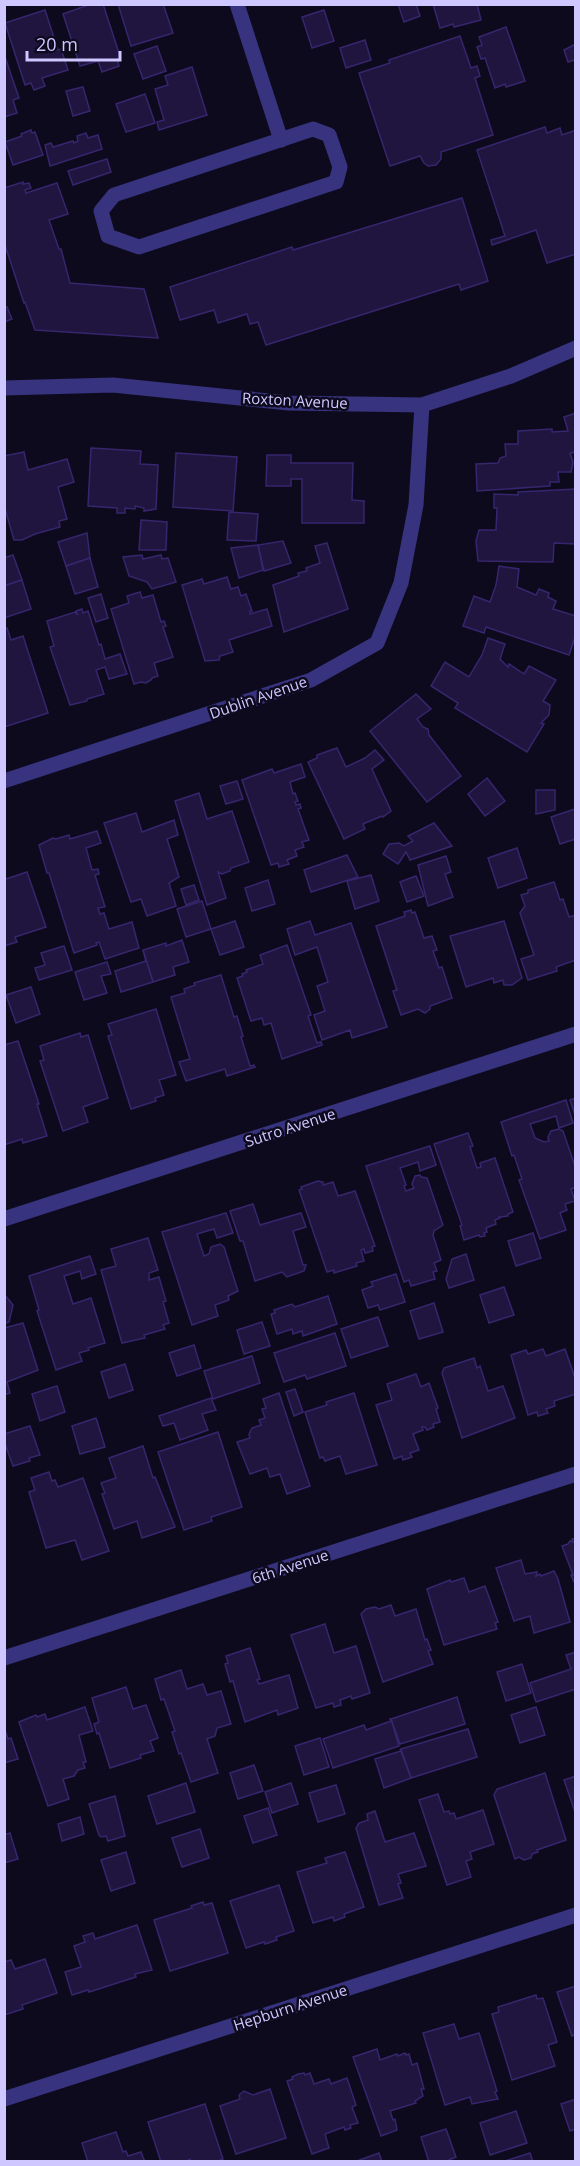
<svg xmlns="http://www.w3.org/2000/svg" width="580" height="2166" viewBox="0 0 580 2166" font-family="'Open Sans',sans-serif">
<rect width="100%" height="100%" fill="#0e0a1d"/>
<!-- building -->
<g fill="#1f153f" stroke="#36266d" stroke-width="1.5">
<polygon points="91,4 103,4 119,53 120,58 117,59 119,66 102,72 98,61 80,66 63,14"/>
<polygon points="118,4 163,4 173,33 131,46"/>
<polygon points="398,4 416,4 420,16 404,22"/>
<polygon points="433,4 477,4 481,20 454,27 453,24 440,28"/>
<polygon points="45,10 58,50 61,49 68,70 42,78 45,86 34,90 31,83 25,85 5,23"/>
<polygon points="324,10 334,41 312,48 302,17"/>
<polygon points="506,27 525,81 506,87 505,84 495,88 485,58 481,59 477,47 482,45 479,37"/>
<polygon points="460,36 471,68 477,66 480,76 475,78 493,135 441,152 441,159 436,165 428,166 424,163 420,156 390,166 359,73 390,63 389,60"/>
<polygon points="365,40 371,60 346,68 340,48"/>
<polygon points="576,44 576,66 574,60 568,62 564,50"/>
<polygon points="157,46 166,71 143,79 134,54"/>
<polygon points="4,54 19,98 13,100 17,113 4,117"/>
<polygon points="192,67 207,115 159,130 157,122 164,120 155,89 168,85 165,76"/>
<polygon points="83,87 90,111 73,116 66,91"/>
<polygon points="145,94 155,123 126,132 116,104"/>
<polygon points="545,127 547,133 560,128 562,135 576,130 576,254 547,263 536,230 492,245 491,240 505,236 477,150"/>
<polygon points="31,130 32,133 35,132 43,155 13,165 5,142 22,136 21,134"/>
<polygon points="86,133 88,138 98,135 102,149 50,166 45,145 51,143 53,147 73,141 74,143 78,141 77,136"/>
<polygon points="107,159 111,172 73,185 68,171"/>
<polygon points="23,182 23,184 29,183 31,188 25,190 26,193 57,183 68,214 49,220 59,249 61,249 70,283 144,289 158,338 35,330 25,302 24,303 4,242 4,188"/>
<polygon points="462,198 488,281 461,290 459,284 266,345 258,322 250,324 247,314 218,323 214,310 180,320 170,287 292,247 293,250"/>
<polygon points="4,307 7,307 12,319 4,322"/>
<polygon points="576,413 576,452 570,453 573,462 571,472 558,472 559,482 550,482 550,486 477,491 476,464 498,463 500,458 506,456 505,444 518,444 518,431 552,429 552,432 568,431 564,417"/>
<polygon points="91,448 141,451 140,464 158,465 156,509 144,511 144,508 135,506 135,509 125,508 125,513 117,513 117,508 88,506"/>
<polygon points="24,452 28,470 67,459 74,482 58,487 67,519 59,521 60,527 35,534 22,540 14,540 4,505 4,456"/>
<polygon points="176,453 237,457 233,511 173,507"/>
<polygon points="267,455 291,455 291,463 353,463 352,500 364,501 364,523 302,523 302,479 291,479 291,486 266,486"/>
<polygon points="576,489 576,544 554,543 553,562 478,561 476,541 479,530 496,530 497,508 494,508 494,494 518,495 518,492"/>
<polygon points="229,512 258,514 256,541 227,540"/>
<polygon points="141,520 167,522 166,550 139,550"/>
<polygon points="87,533 90,558 66,566 58,542"/>
<polygon points="283,541 291,563 264,571 258,545"/>
<polygon points="327,543 348,609 284,632 273,585 299,576 298,573 307,571 306,568 320,563 315,546"/>
<polygon points="258,545 263,570 239,578 231,548"/>
<polygon points="13,555 22,580 4,586 4,558"/>
<polygon points="142,555 143,559 161,555 162,559 168,558 176,582 152,589 147,582 129,576 123,557"/>
<polygon points="90,558 98,587 75,594 66,566"/>
<polygon points="499,566 519,569 517,587 536,595 539,589 549,593 548,597 556,601 553,609 576,616 576,634 569,655 486,627 484,633 463,626 474,596 490,602 496,585"/>
<polygon points="227,577 231,589 238,587 241,596 246,594 252,611 250,611 250,614 267,609 272,626 229,640 233,652 220,656 219,660 205,661 182,585 202,579 204,584"/>
<polygon points="22,580 31,609 4,618 4,586"/>
<polygon points="140,592 142,598 153,595 161,622 164,621 166,626 163,627 173,657 154,663 158,676 152,678 151,680 146,683 141,682 134,684 111,609 129,603 127,596"/>
<polygon points="101,594 108,618 96,622 88,598"/>
<polygon points="82,609 83,613 88,611 99,645 101,644 105,659 120,654 127,674 109,679 105,667 96,670 104,694 87,699 87,701 70,705 50,647 54,646 47,621 75,612 78,615 76,611"/>
<polygon points="7,628 11,640 23,636 48,713 4,727 4,629"/>
<polygon points="488,638 505,644 500,659 508,667 509,664 524,674 529,666 556,680 543,701 550,705 549,715 541,723 544,724 527,752 455,708 458,703 431,686 445,662 469,677 482,655"/>
<polygon points="416,694 431,709 417,719 423,727 428,729 429,735 461,776 427,802 370,731"/>
<polygon points="337,748 346,767 365,758 375,750 384,760 372,769 391,811 383,817 382,816 363,824 365,829 344,839 308,762 317,758 317,755"/>
<polygon points="301,764 305,777 290,782 293,794 295,793 298,801 295,802 296,805 300,804 301,808 298,809 309,840 302,842 304,847 295,850 297,856 287,860 289,864 279,867 278,863 271,865 242,780 272,769 274,773"/>
<polygon points="487,778 505,801 485,816 468,794"/>
<polygon points="237,781 243,799 226,804 220,786"/>
<polygon points="536,790 555,790 555,810 536,814"/>
<polygon points="199,793 207,819 232,811 249,862 231,868 230,871 222,874 218,872 226,898 207,905 175,801"/>
<polygon points="575,809 576,839 560,844 551,817"/>
<polygon points="136,813 142,832 174,820 178,835 167,839 179,877 169,883 176,906 147,916 141,899 131,902 104,823"/>
<polygon points="434,823 452,846 410,860 406,852 398,864 383,854 389,844 399,843 404,846 413,841 408,836"/>
<polygon points="97,831 101,843 86,848 92,870 98,869 99,874 95,875 105,907 98,908 100,914 104,913 109,929 132,922 139,948 105,959 99,942 96,943 97,945 74,953 49,873 47,873 39,845 53,838 56,839 69,835 70,839"/>
<polygon points="517,848 527,878 498,888 488,858"/>
<polygon points="347,855 358,877 311,892 304,870"/>
<polygon points="446,856 451,872 445,874 453,897 428,906 418,865"/>
<polygon points="27,872 46,927 15,937 17,942 4,946 4,874 6,879"/>
<polygon points="371,875 379,901 355,909 347,881"/>
<polygon points="416,876 424,896 407,902 400,882"/>
<polygon points="268,880 275,904 252,911 245,888"/>
<polygon points="554,882 560,900 563,899 569,917 576,915 576,960 556,967 557,971 528,980 521,959 534,955 520,913 525,906 521,895 528,893 528,890"/>
<polygon points="194,885 199,900 186,905 181,889"/>
<polygon points="202,901 211,929 186,937 177,909"/>
<polygon points="411,910 412,913 415,912 424,938 432,936 437,950 433,951 439,968 442,967 452,998 430,1006 430,1009 425,1013 418,1009 401,1015 393,991 397,990 376,926 405,916 404,912"/>
<polygon points="235,921 244,947 220,955 211,929"/>
<polygon points="310,921 315,935 351,923 387,1027 352,1038 350,1030 322,1040 314,1015 325,1011 317,986 328,982 317,947 295,955 287,929"/>
<polygon points="504,921 522,978 512,985 504,985 503,980 494,983 493,978 466,987 450,936"/>
<polygon points="182,940 189,962 173,967 175,975 153,982 143,950 166,943 166,946"/>
<polygon points="287,945 311,1015 308,1016 317,1043 321,1042 322,1045 282,1059 271,1023 264,1025 262,1018 251,1021 237,978 243,976 242,974 247,972 246,970 263,964 260,955"/>
<polygon points="64,946 72,970 39,980 35,968 45,965 41,953"/>
<polygon points="143,950 153,982 121,992 115,971 146,961"/>
<polygon points="107,962 111,974 101,976 107,993 84,1000 75,972"/>
<polygon points="221,975 234,1017 237,1016 243,1036 241,1037 250,1066 254,1065 255,1067 227,1076 225,1069 186,1081 179,1062 190,1059 171,997 185,993 184,989 195,985 194,983"/>
<polygon points="31,987 40,1014 16,1023 6,995"/>
<polygon points="156,1009 176,1075 159,1080 164,1095 155,1098 156,1101 131,1109 108,1036 112,1035 108,1024"/>
<polygon points="80,1033 81,1037 88,1035 108,1098 83,1107 88,1122 63,1131 40,1061 44,1060 40,1046"/>
<polygon points="18,1041 39,1104 37,1104 47,1136 23,1143 22,1139 4,1145 4,1045"/>
<polygon points="576,1098 576,1118 570,1100"/>
<polygon points="566,1100 573,1123 559,1128 556,1116 530,1124 535,1138 544,1142 549,1141 548,1137 551,1131 559,1129 563,1131 576,1169 576,1187 571,1189 575,1201 565,1204 567,1210 560,1213 566,1230 540,1239 519,1180 522,1179 514,1155 512,1156 501,1122"/>
<polygon points="468,1133 473,1146 470,1147 477,1168 481,1167 480,1163 495,1158 513,1212 508,1214 508,1216 499,1217 500,1218 495,1220 496,1224 486,1228 487,1232 484,1233 485,1236 480,1237 479,1235 464,1240 460,1226 462,1225 434,1144"/>
<polygon points="430,1146 436,1165 420,1171 418,1162 400,1168 406,1185 404,1186 406,1191 414,1188 412,1184 415,1176 420,1175 421,1177 427,1178 443,1225 434,1231 433,1235 441,1260 434,1263 437,1271 433,1272 435,1279 411,1286 409,1280 404,1282 366,1166"/>
<polygon points="318,1181 323,1182 323,1185 333,1182 338,1196 355,1191 375,1246 372,1247 373,1251 365,1253 364,1249 361,1250 364,1261 356,1263 357,1266 334,1273 334,1270 327,1272 299,1190 302,1189 301,1187"/>
<polygon points="253,1204 260,1225 301,1213 306,1227 293,1231 303,1265 306,1265 304,1271 287,1277 282,1272 255,1281 243,1241 240,1241 230,1211"/>
<polygon points="226,1213 233,1233 217,1238 214,1229 197,1234 204,1256 209,1254 211,1247 220,1244 224,1247 238,1291 228,1296 229,1300 215,1305 218,1316 192,1325 162,1232"/>
<polygon points="533,1233 541,1258 516,1266 508,1241"/>
<polygon points="148,1238 158,1270 149,1273 149,1280 159,1277 166,1301 163,1302 169,1323 163,1325 165,1329 144,1335 145,1338 122,1343 101,1270 116,1266 111,1249"/>
<polygon points="466,1254 474,1280 449,1288 446,1279 452,1259"/>
<polygon points="90,1256 96,1274 82,1279 80,1271 64,1276 73,1304 91,1298 105,1343 88,1348 89,1350 79,1353 82,1361 56,1370 37,1311 39,1310 29,1276"/>
<polygon points="396,1274 405,1302 380,1310 378,1305 368,1308 362,1290 373,1286 371,1282"/>
<polygon points="504,1287 514,1315 489,1323 480,1295"/>
<polygon points="4,1294 13,1305 9,1322 4,1324"/>
<polygon points="328,1296 337,1324 303,1336 302,1331 293,1334 292,1329 277,1334 271,1314 275,1313 274,1310 292,1304 295,1307"/>
<polygon points="434,1303 443,1332 419,1339 410,1311"/>
<polygon points="378,1317 388,1346 351,1358 341,1329"/>
<polygon points="262,1322 270,1346 244,1354 237,1330"/>
<polygon points="23,1323 38,1370 7,1382 10,1393 4,1395 4,1328"/>
<polygon points="335,1333 346,1366 307,1379 305,1375 284,1382 274,1353"/>
<polygon points="194,1345 201,1368 177,1376 169,1353"/>
<polygon points="543,1349 546,1356 565,1349 576,1381 576,1394 554,1401 555,1406 546,1409 548,1413 538,1416 537,1412 528,1415 511,1355 526,1350 528,1354"/>
<polygon points="252,1356 260,1383 213,1399 204,1371"/>
<polygon points="474,1358 477,1368 480,1366 488,1391 503,1386 515,1418 462,1438 442,1373 444,1368"/>
<polygon points="125,1364 133,1390 109,1398 101,1372"/>
<polygon points="416,1374 421,1387 429,1383 438,1408 436,1409 440,1422 433,1424 434,1427 427,1430 425,1427 422,1427 423,1430 413,1434 419,1450 410,1453 412,1457 403,1460 402,1456 394,1459 376,1405 392,1400 387,1384"/>
<polygon points="57,1386 65,1412 40,1421 32,1394"/>
<polygon points="295,1389 303,1412 294,1416 286,1392"/>
<polygon points="279,1393 310,1486 287,1494 280,1474 270,1477 267,1468 250,1474 237,1442 250,1438 249,1434 252,1428 261,1425 259,1420 265,1418 262,1409 266,1408 263,1399"/>
<polygon points="354,1393 377,1465 346,1474 340,1456 325,1461 323,1457 320,1458 305,1412 327,1405 326,1402"/>
<polygon points="211,1398 216,1410 202,1414 208,1430 180,1440 174,1423 163,1426 159,1416"/>
<polygon points="96,1418 105,1447 80,1454 72,1426"/>
<polygon points="30,1426 40,1455 29,1458 30,1461 13,1466 4,1441 4,1434"/>
<polygon points="218,1432 242,1507 211,1517 212,1521 184,1530 158,1452"/>
<polygon points="143,1446 153,1478 155,1477 175,1527 142,1538 137,1521 114,1529 102,1494 105,1493 101,1483 116,1478 109,1458"/>
<polygon points="49,1472 52,1481 55,1480 58,1487 83,1478 109,1551 82,1560 75,1540 46,1548 29,1492 35,1490 31,1478"/>
<polygon points="576,1538 576,1582 574,1582 571,1575 573,1575 562,1546 568,1544 570,1541 573,1542 572,1539"/>
<polygon points="521,1560 525,1574 537,1572 536,1576 540,1574 541,1576 554,1571 558,1579 570,1622 534,1633 530,1616 514,1621 496,1568"/>
<polygon points="464,1578 469,1592 485,1586 498,1622 495,1623 497,1629 444,1645 427,1589 450,1580 451,1582"/>
<polygon points="391,1605 395,1616 416,1609 425,1640 427,1639 431,1650 428,1651 433,1664 383,1682 361,1614 366,1609 375,1607 379,1609"/>
<polygon points="325,1624 334,1653 356,1646 370,1693 352,1699 351,1696 340,1700 341,1705 334,1707 333,1703 316,1708 291,1635"/>
<polygon points="250,1648 260,1679 257,1680 259,1684 289,1675 298,1708 278,1715 277,1710 245,1722 233,1681 230,1682 225,1664 228,1663 226,1656"/>
<polygon points="576,1652 576,1689 536,1702 530,1683 571,1669 566,1655"/>
<polygon points="522,1664 531,1693 506,1701 497,1672"/>
<polygon points="181,1670 187,1689 203,1684 207,1695 221,1691 231,1724 217,1728 215,1736 207,1739 218,1773 191,1782 181,1753 179,1754 172,1732 175,1731 164,1699 161,1700 155,1679"/>
<polygon points="126,1687 133,1709 146,1705 158,1738 150,1741 154,1751 140,1755 141,1758 110,1768 99,1733 97,1734 94,1724 99,1722 92,1698"/>
<polygon points="457,1697 465,1724 400,1744 391,1719"/>
<polygon points="85,1707 93,1731 79,1735 86,1762 83,1762 85,1768 78,1770 74,1776 63,1779 69,1799 48,1806 19,1722 36,1715 37,1717 45,1714 47,1720"/>
<polygon points="536,1707 545,1735 520,1743 511,1715"/>
<polygon points="390,1719 391,1719 399,1746 333,1768 323,1739 364,1725 366,1730 391,1721"/>
<polygon points="4,1727 8,1739 11,1738 18,1759 4,1763"/>
<polygon points="468,1729 477,1757 411,1778 401,1749"/>
<polygon points="320,1738 329,1767 304,1775 295,1746"/>
<polygon points="400,1749 411,1778 384,1788 375,1759 401,1751"/>
<polygon points="254,1765 263,1791 238,1799 230,1773"/>
<polygon points="545,1773 566,1840 537,1850 538,1852 532,1854 531,1858 524,1860 519,1857 515,1859 494,1795 497,1789"/>
<polygon points="576,1776 576,1815 564,1780"/>
<polygon points="186,1783 195,1812 157,1824 148,1796"/>
<polygon points="291,1783 298,1804 272,1813 265,1792"/>
<polygon points="336,1785 345,1814 318,1822 309,1793"/>
<polygon points="438,1794 444,1812 449,1811 450,1814 454,1813 456,1819 483,1810 494,1844 470,1852 472,1859 466,1861 471,1877 447,1885 419,1800"/>
<polygon points="115,1796 125,1836 108,1841 106,1836 101,1837 99,1835 89,1804"/>
<polygon points="268,1808 277,1835 253,1843 244,1816"/>
<polygon points="375,1811 385,1842 414,1833 426,1866 398,1874 401,1883 398,1884 403,1898 379,1905 356,1828 359,1823 368,1820 367,1814"/>
<polygon points="80,1817 84,1834 62,1841 58,1824"/>
<polygon points="200,1829 209,1858 182,1867 172,1838"/>
<polygon points="10,1833 18,1859 4,1863 4,1835"/>
<polygon points="126,1852 135,1883 111,1891 101,1860"/>
<polygon points="345,1852 364,1907 344,1914 345,1917 334,1921 333,1917 313,1923 297,1872 327,1863 325,1858"/>
<polygon points="279,1885 294,1931 276,1937 277,1940 265,1944 264,1942 246,1948 230,1901"/>
<polygon points="203,1902 204,1905 212,1903 228,1953 170,1971 154,1920 192,1908 191,1906"/>
<polygon points="137,1925 152,1970 135,1974 136,1977 89,1992 88,1990 72,1995 65,1972 81,1967 74,1946 85,1942 83,1936 93,1933 95,1939"/>
<polygon points="45,1959 57,1993 22,2005 23,2009 4,2015 4,1962 11,1960 15,1969"/>
<polygon points="576,1986 576,2037 574,2035 572,2036 557,1992"/>
<polygon points="536,1995 537,1999 543,1998 557,2042 548,2045 555,2066 512,2080 492,2014 499,2012 498,2007"/>
<polygon points="454,2024 459,2039 479,2033 497,2091 495,2092 498,2099 472,2104 470,2097 445,2105 423,2033"/>
<polygon points="377,2049 380,2060 397,2054 398,2056 405,2053 406,2055 409,2054 412,2065 417,2063 424,2089 421,2089 423,2096 415,2101 416,2103 390,2111 393,2120 395,2119 397,2130 381,2136 353,2057"/>
<polygon points="304,2073 305,2075 310,2073 314,2084 329,2079 331,2084 347,2078 356,2105 352,2107 358,2123 350,2125 351,2128 345,2130 344,2127 325,2134 329,2148 312,2154 287,2081 293,2079 292,2077 298,2074"/>
<polygon points="270,2089 286,2138 236,2154 220,2106 240,2099 239,2095 244,2091 253,2095"/>
<polygon points="576,2099 576,2129 570,2131 561,2104"/>
<polygon points="205,2104 223,2159 215,2162 191,2162 190,2159 185,2162 161,2162 148,2122"/>
<polygon points="516,2111 527,2143 490,2155 480,2123"/>
<polygon points="446,2129 456,2157 444,2162 429,2162 421,2137"/>
<polygon points="116,2132 123,2152 126,2151 128,2156 141,2152 145,2162 88,2162 82,2143"/>
<polygon points="379,2153 382,2162 354,2162"/>
<polygon points="530,2153 533,2162 505,2162 505,2161"/>
</g>
<g fill="none" stroke-linecap="round" stroke-linejoin="round">
<!-- service -->
<g stroke="#37337f" stroke-width="15">
<polyline points="237,4 281,140"/>
<polygon points="313,129 329,135 340,167 336,182 139,247 108,236 101,211 114,195"/>
</g>
<!-- minor -->
<g stroke="#37337f" stroke-width="15">
<polyline points="4,388 113,385 289,403 422,405 511,376 576,348"/>
<polyline points="4,781 311,680 377,643 401,583 416,505 422,405"/>
<polyline points="4,1219 576,1034"/>
<polyline points="4,1658 576,1474"/>
<polyline points="4,2099 576,1915"/>
</g>
</g>
<g text-anchor="middle" dominant-baseline="central" stroke-width="5" stroke-linejoin="round" paint-order="stroke">
<!-- street labels -->
<g font-size="15" fill="#cfc7ff" stroke="#0e0a1d">
<text transform="translate(295 400) rotate(3)">Roxton Avenue</text>
<text transform="translate(258 697) rotate(-19)">Dublin Avenue</text>
<text transform="translate(290 1127) rotate(-18)">Sutro Avenue</text>
<text transform="translate(290 1566) rotate(-18)">6th Avenue</text>
<text transform="translate(290 2007) rotate(-18)">Hepburn Avenue</text>
</g>
</g>
<!-- border -->
<rect width="580" height="2166" fill="none" stroke="#cfc7ff" stroke-width="12"/>
<!-- scale -->
<path d="M27 51v9h93v-9" fill="none" stroke="#cfc7ff" stroke-width="3"/>
<text x="36" y="51" font-size="18" fill="#cfc7ff" stroke="#0e0a1d" stroke-width="4.5" paint-order="stroke">20 m</text>
</svg>
